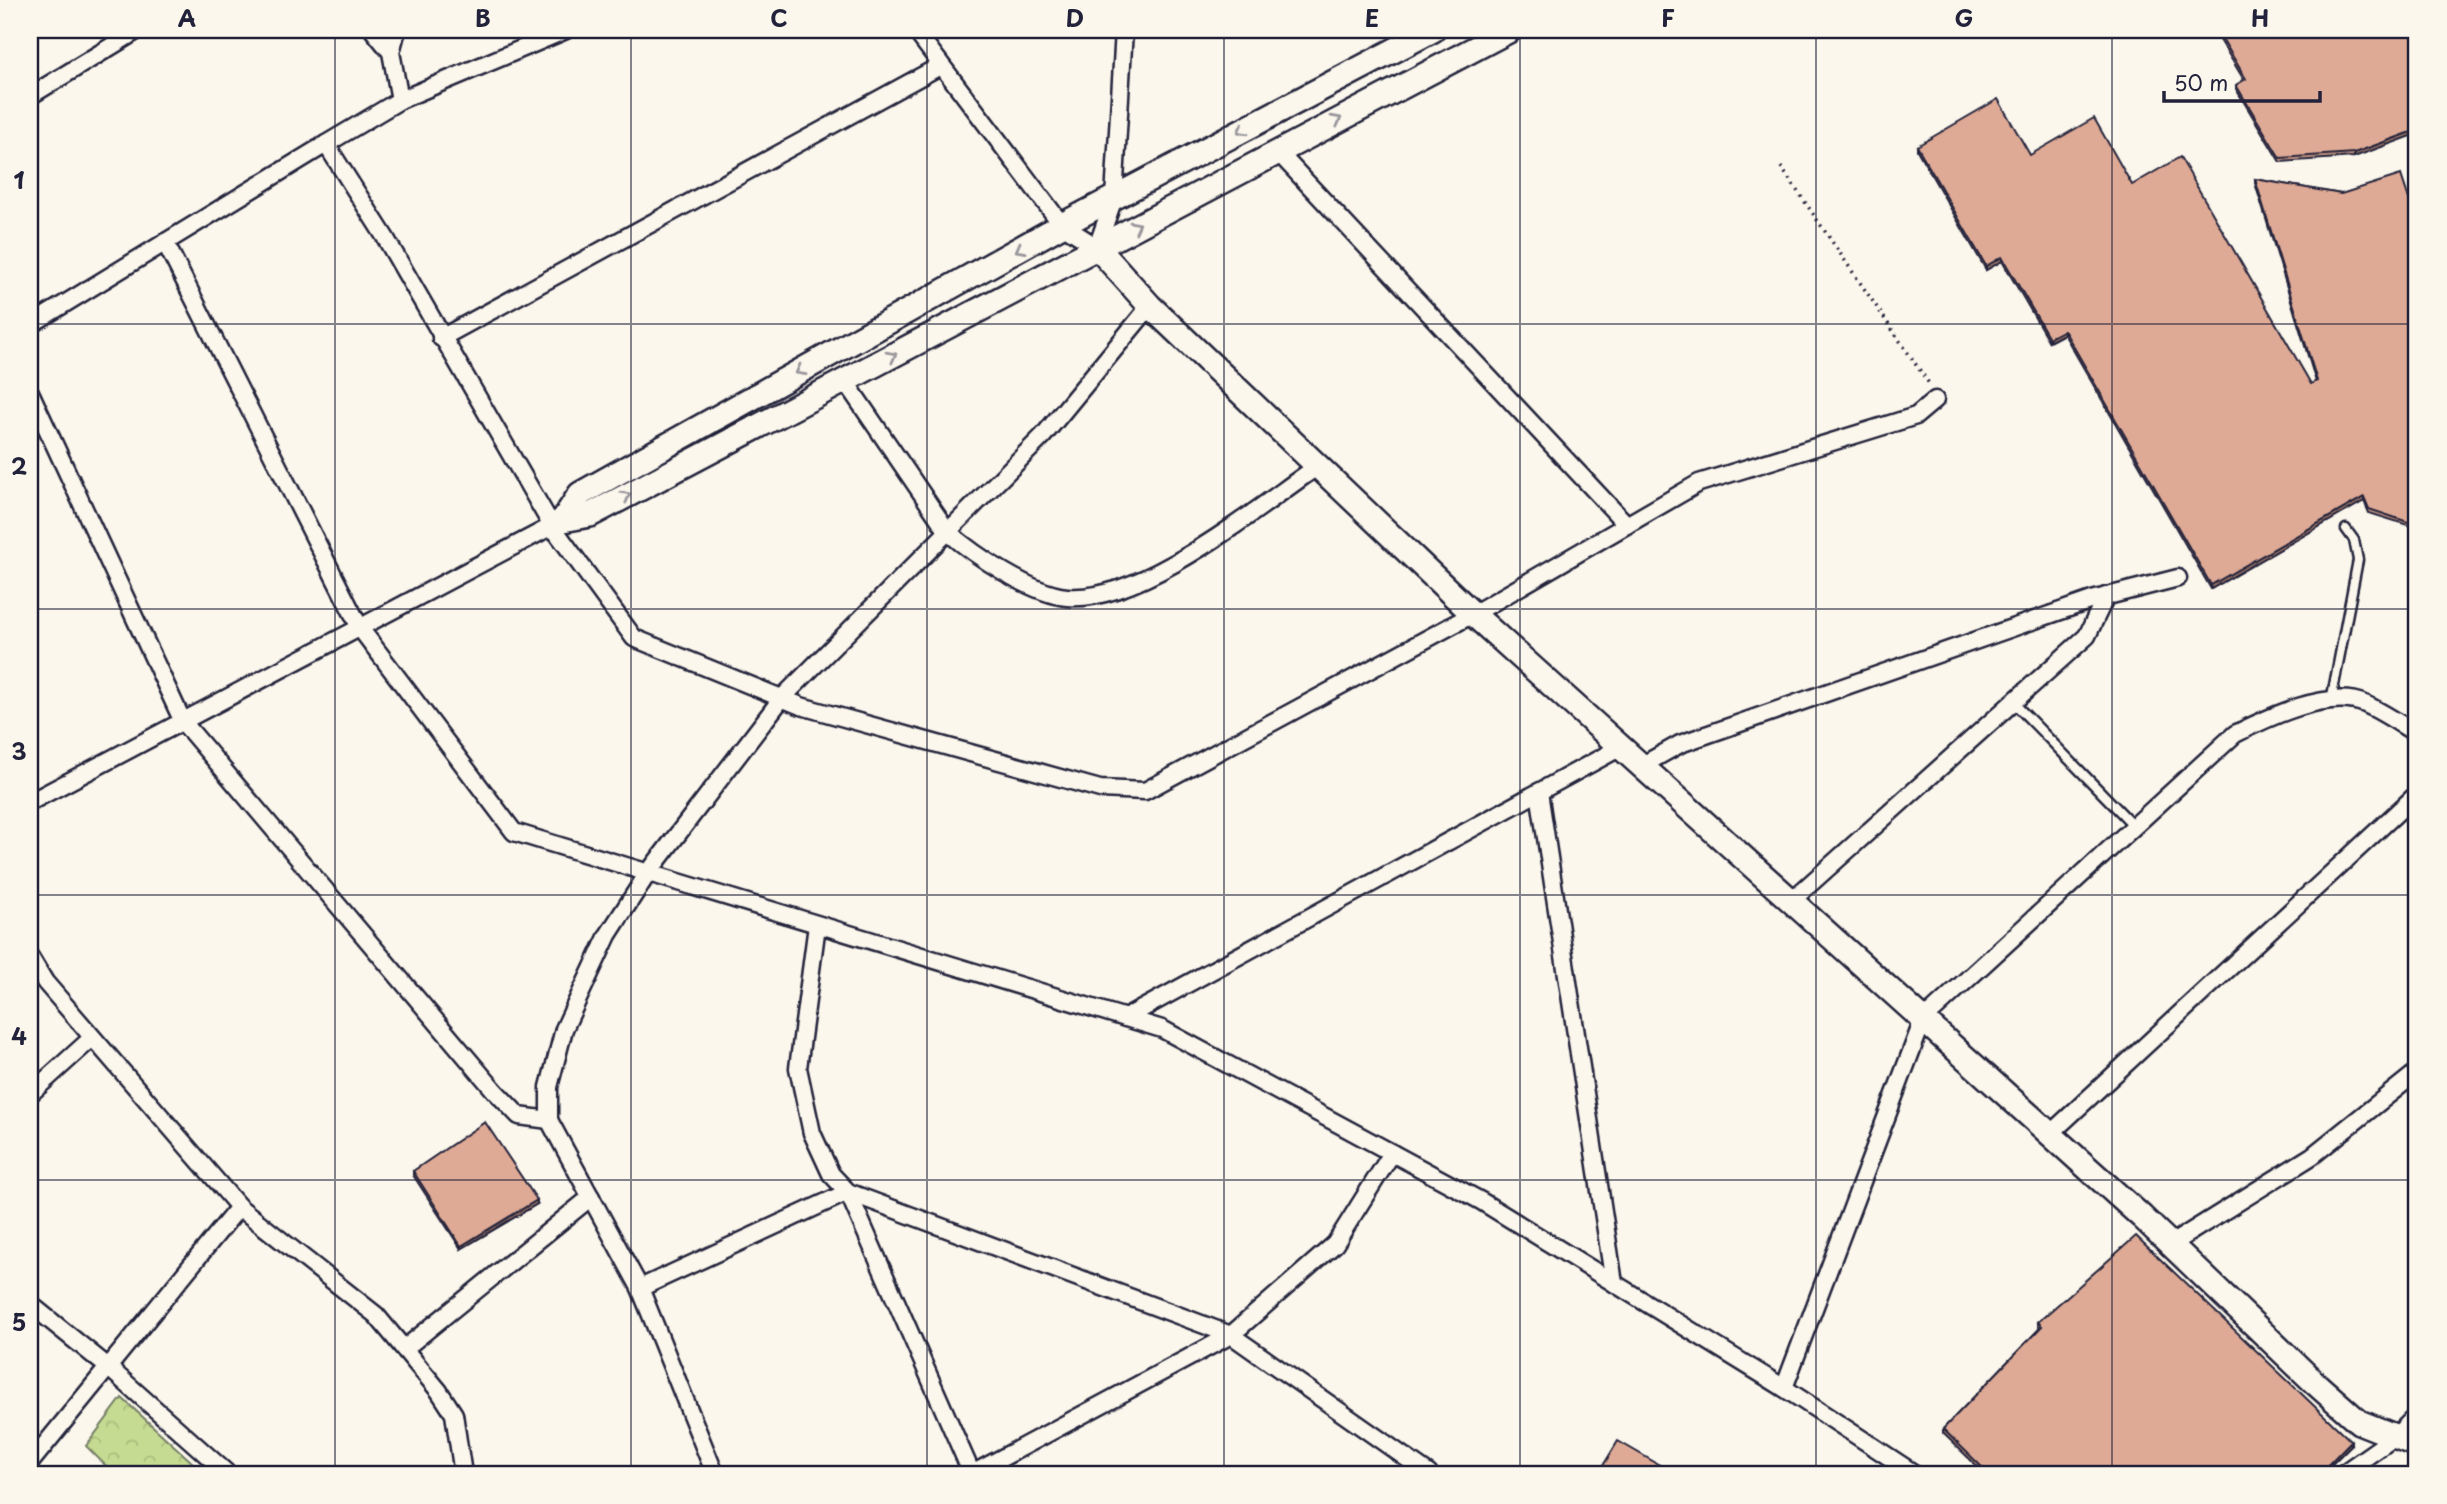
<svg xmlns="http://www.w3.org/2000/svg" width="2447" height="1504" viewBox="0 0 2447 1504" font-family="'Playpen Sans',sans-serif">
<defs>
<pattern id="park-crowns" width="20" height="18" patternUnits="userSpaceOnUse" patternTransform="scale(1.75)"><rect width="20" height="18" fill="#c5db91"/><path d="M2 6a3 3 0 1 1 6 0M12 15a3 3 0 1 1 6 0" fill="none" stroke="#a9bc7e"/></pattern>
</defs>
<rect width="100%" height="100%" fill="#fbf7ec"/>
<filter id="ink" filterUnits="userSpaceOnUse"><feTurbulence type="fractalNoise" baseFrequency=".0143" numOctaves="2"/><feDisplacementMap in="SourceGraphic" scale="14" xChannelSelector="R" yChannelSelector="G"/><feConvolveMatrix kernelMatrix="1 2 1 2 8 2 1 2 1" color-interpolation-filters="sRGB"/></filter>
<g filter="url(#ink)">
<!-- park -->
<polygon fill="url(#park-crowns)" stroke="#747e66" stroke-width="2" points="122,1398 205,1474 114,1474 86,1446"/>
<g fill="none" stroke-linecap="round" stroke-linejoin="round">
<defs>
<g id="lane">
<polyline points="2331,701 2358,560 2354,540 2346,529"/>
<polyline points="2013,702 2135,827"/>
</g>
<g id="street">
<polyline points="373,30 391,52 400,100"/>
<polyline points="915,30 1062,225 1097,247 1114,198 1124,30"/>
<polyline points="391,52 397,30"/>
<polyline points="30,96 138,30"/>
<polyline points="326,144 400,100 566,30"/>
<polyline points="1278,152 1627,525"/>
<polyline points="165,242 360,628 514,832 1162,1029 1481,1201 1784,1388 1915,1474"/>
<polyline points="30,325 326,144 385,237 552,526 634,638 801,706 1100,789 1145,791 1473,614 1699,483 1916,416 1935,400"/>
<polyline points="441,338 940,66"/>
<path d="M845,381L948,532C974,555 1032,594 1067,597C1141,604 1258,507 1318,466"/>
<polyline points="30,392 183,722 495,1091 519,1116 549,1120"/>
<polyline points="1641,766 1680,744 2092,600 2178,578"/>
<polyline points="1539,792 1614,1283"/>
<polyline points="30,802 552,526"/>
<polyline points="1791,901 2087,636 2106,596"/>
<polyline points="817,925 798,1068 812,1133 831,1174 848,1192 1231,1335 1429,1474"/>
<polyline points="30,957 45,982 239,1207 30,1463"/>
<polyline points="1125,1018 1621,747"/>
<polyline points="30,1094 92,1038"/>
<polyline points="2050,1134 2417,794"/>
<polyline points="239,1207 376,1315 439,1391 454,1414 463,1474"/>
<polyline points="2171,1244 2312,1156 2417,1072"/>
<polyline points="640,1288 848,1192 972,1474"/>
<polyline points="30,1304 108,1367 228,1474"/>
<polyline points="404,1349 591,1197"/>
<path d="M1784,1388L1923,1020L2235,734C2267,718 2329,688 2365,704C2383,712 2400,724 2417,734"/>
<polyline points="715,1474 640,1288 549,1120 549,1087 564,1029 608,935 648,873 782,698 1043,436 1150,306"/>
<polyline points="972,1474 1231,1335 1335,1244 1392,1153"/>
<polyline points="2342,1474 2396,1436 2417,1415"/>
</g>
<g id="secondary">
<polyline points="1097,247 1150,306 1473,614 2142,1217 2315,1383 2359,1422 2417,1445"/>
<polyline points="563,520 580,494 1062,225 1433,30"/>
<polyline points="552,526 563,520 590,515 1510,30"/>
</g>
</defs>
<!-- lane casing -->
<use href="#lane" stroke="#22223b" stroke-width="13"/>
<!-- street casing -->
<use href="#street" stroke="#22223b" stroke-width="21"/>
<!-- secondary casing -->
<use href="#secondary" stroke="#22223b" stroke-width="28"/>
<!-- path -->
<polyline stroke="#22223b" stroke-width="3.5" stroke-dasharray="2 5" stroke-linecap="butt" points="1781,167 1930,385"/>
<!-- lane -->
<use href="#lane" stroke="#fbf7ec" stroke-width="8"/>
<!-- street -->
<use href="#street" stroke="#fbf7ec" stroke-width="16"/>
<!-- secondary -->
<use href="#secondary" stroke="#fbf7ec" stroke-width="23"/>
</g>
<!-- wall -->
<g fill="#c09280" stroke="#22223b" stroke-width="2">
<polygon points="2214,30 2417,30 2354,157 2280,162 2236,89 2236,85 2244,80"/>
<polygon points="1917,146 2030,155 2132,185 2311,384 2316,382 2255,183 2255,179 2341,194 2409,199 2417,196 2417,528 2369,513 2364,501 2211,589 2064,334 2049,342 2002,261 1986,270 1917,150"/>
<polygon points="413,1171 537,1204 461,1249 413,1175"/>
<polygon points="2038,1322 2351,1445 2322,1474 2194,1474 2191,1471 2188,1474 1985,1474 1943,1433 1943,1429 2040,1328 2038,1326"/>
</g>
<!-- shaded-wall -->
<g fill="#9c7768" stroke="#22223b" stroke-width="2">
<polygon points="2417,130 2417,134 2354,157 2354,153"/>
<polygon points="2002,257 2002,261 1986,270 1986,266"/>
<polygon points="2064,330 2064,334 2049,342 2049,338"/>
<polygon points="2364,497 2364,501 2211,589 2211,585"/>
<polygon points="537,1200 537,1204 461,1249 461,1246"/>
<polygon points="2351,1441 2351,1445 2322,1474 2319,1474"/>
</g>
<!-- building -->
<g fill="#dfaa95" stroke="#22223b" stroke-width="2">
<polygon points="2217,30 2417,30 2417,130 2354,153 2280,158 2236,85 2246,79"/>
<polygon points="1998,99 2030,155 2094,118 2132,185 2180,157 2311,384 2317,381 2255,179 2341,194 2401,175 2409,199 2417,196 2417,525 2369,509 2364,497 2211,585 2064,330 2049,338 2002,257 1986,266 1917,146"/>
<polygon points="485,1122 537,1200 461,1246 413,1171"/>
<polygon points="2136,1236 2351,1441 2319,1474 2198,1474 2191,1467 2184,1474 1989,1474 1943,1429 2042,1326 2038,1322"/>
<polygon points="1618,1441 1675,1474 1598,1474"/>
</g>
<!-- one-way arrows -->
<defs><path id="oneway-chevron" d="M-2-3.5L2.5 0L-2 3.5" fill="none" stroke-width="1.6" stroke-linecap="round" stroke-linejoin="round" transform="scale(1.75)"/></defs>
<g stroke="#99979c">
<use href="#oneway-chevron" transform="translate(1337 120) rotate(-28)"/>
<use href="#oneway-chevron" transform="translate(1242 130) rotate(152)"/>
<use href="#oneway-chevron" transform="translate(1136 226) rotate(-28)"/>
<use href="#oneway-chevron" transform="translate(1020 249) rotate(151)"/>
<use href="#oneway-chevron" transform="translate(892 356) rotate(-28)"/>
<use href="#oneway-chevron" transform="translate(800 371) rotate(151)"/>
<use href="#oneway-chevron" transform="translate(626 496) rotate(-28)"/>
</g>
</g>
<!-- grid -->
<path fill="none" stroke="#22223b" stroke-width="2" stroke-opacity="0.55" d="M335,30V1474M631,30V1474M927,30V1474M1224,30V1474M1520,30V1474M1816,30V1474M2112,30V1474M30,324H2417M30,609H2417M30,895H2417M30,1180H2417"/>
<!-- margin -->
<rect width="2447" height="1504" fill="none" stroke="#fbf7ec" stroke-width="77"/>
<!-- scale -->
<path d="M2164 91v10h156v-10" fill="none" stroke="#22223b" stroke-width="3.5"/>
<text x="2174" y="91" font-size="21" fill="#22223b" stroke="#fbf7ec" stroke-width="5" paint-order="stroke">50 m</text>
<rect x="38" y="38" width="2370" height="1428" fill="none" stroke="#22223b" stroke-width="2.5"/>
<g font-size="23" text-anchor="middle" font-weight="bold" fill="#22223b">
<text x="187" y="27">A</text>
<text x="483" y="27">B</text>
<text x="779" y="27">C</text>
<text x="1075" y="27">D</text>
<text x="1372" y="27">E</text>
<text x="1668" y="27">F</text>
<text x="1964" y="27">G</text>
<text x="2260" y="27">H</text>
<text x="19" y="189">1</text>
<text x="19" y="475">2</text>
<text x="19" y="760">3</text>
<text x="19" y="1045">4</text>
<text x="19" y="1331">5</text>
</g>
</svg>
